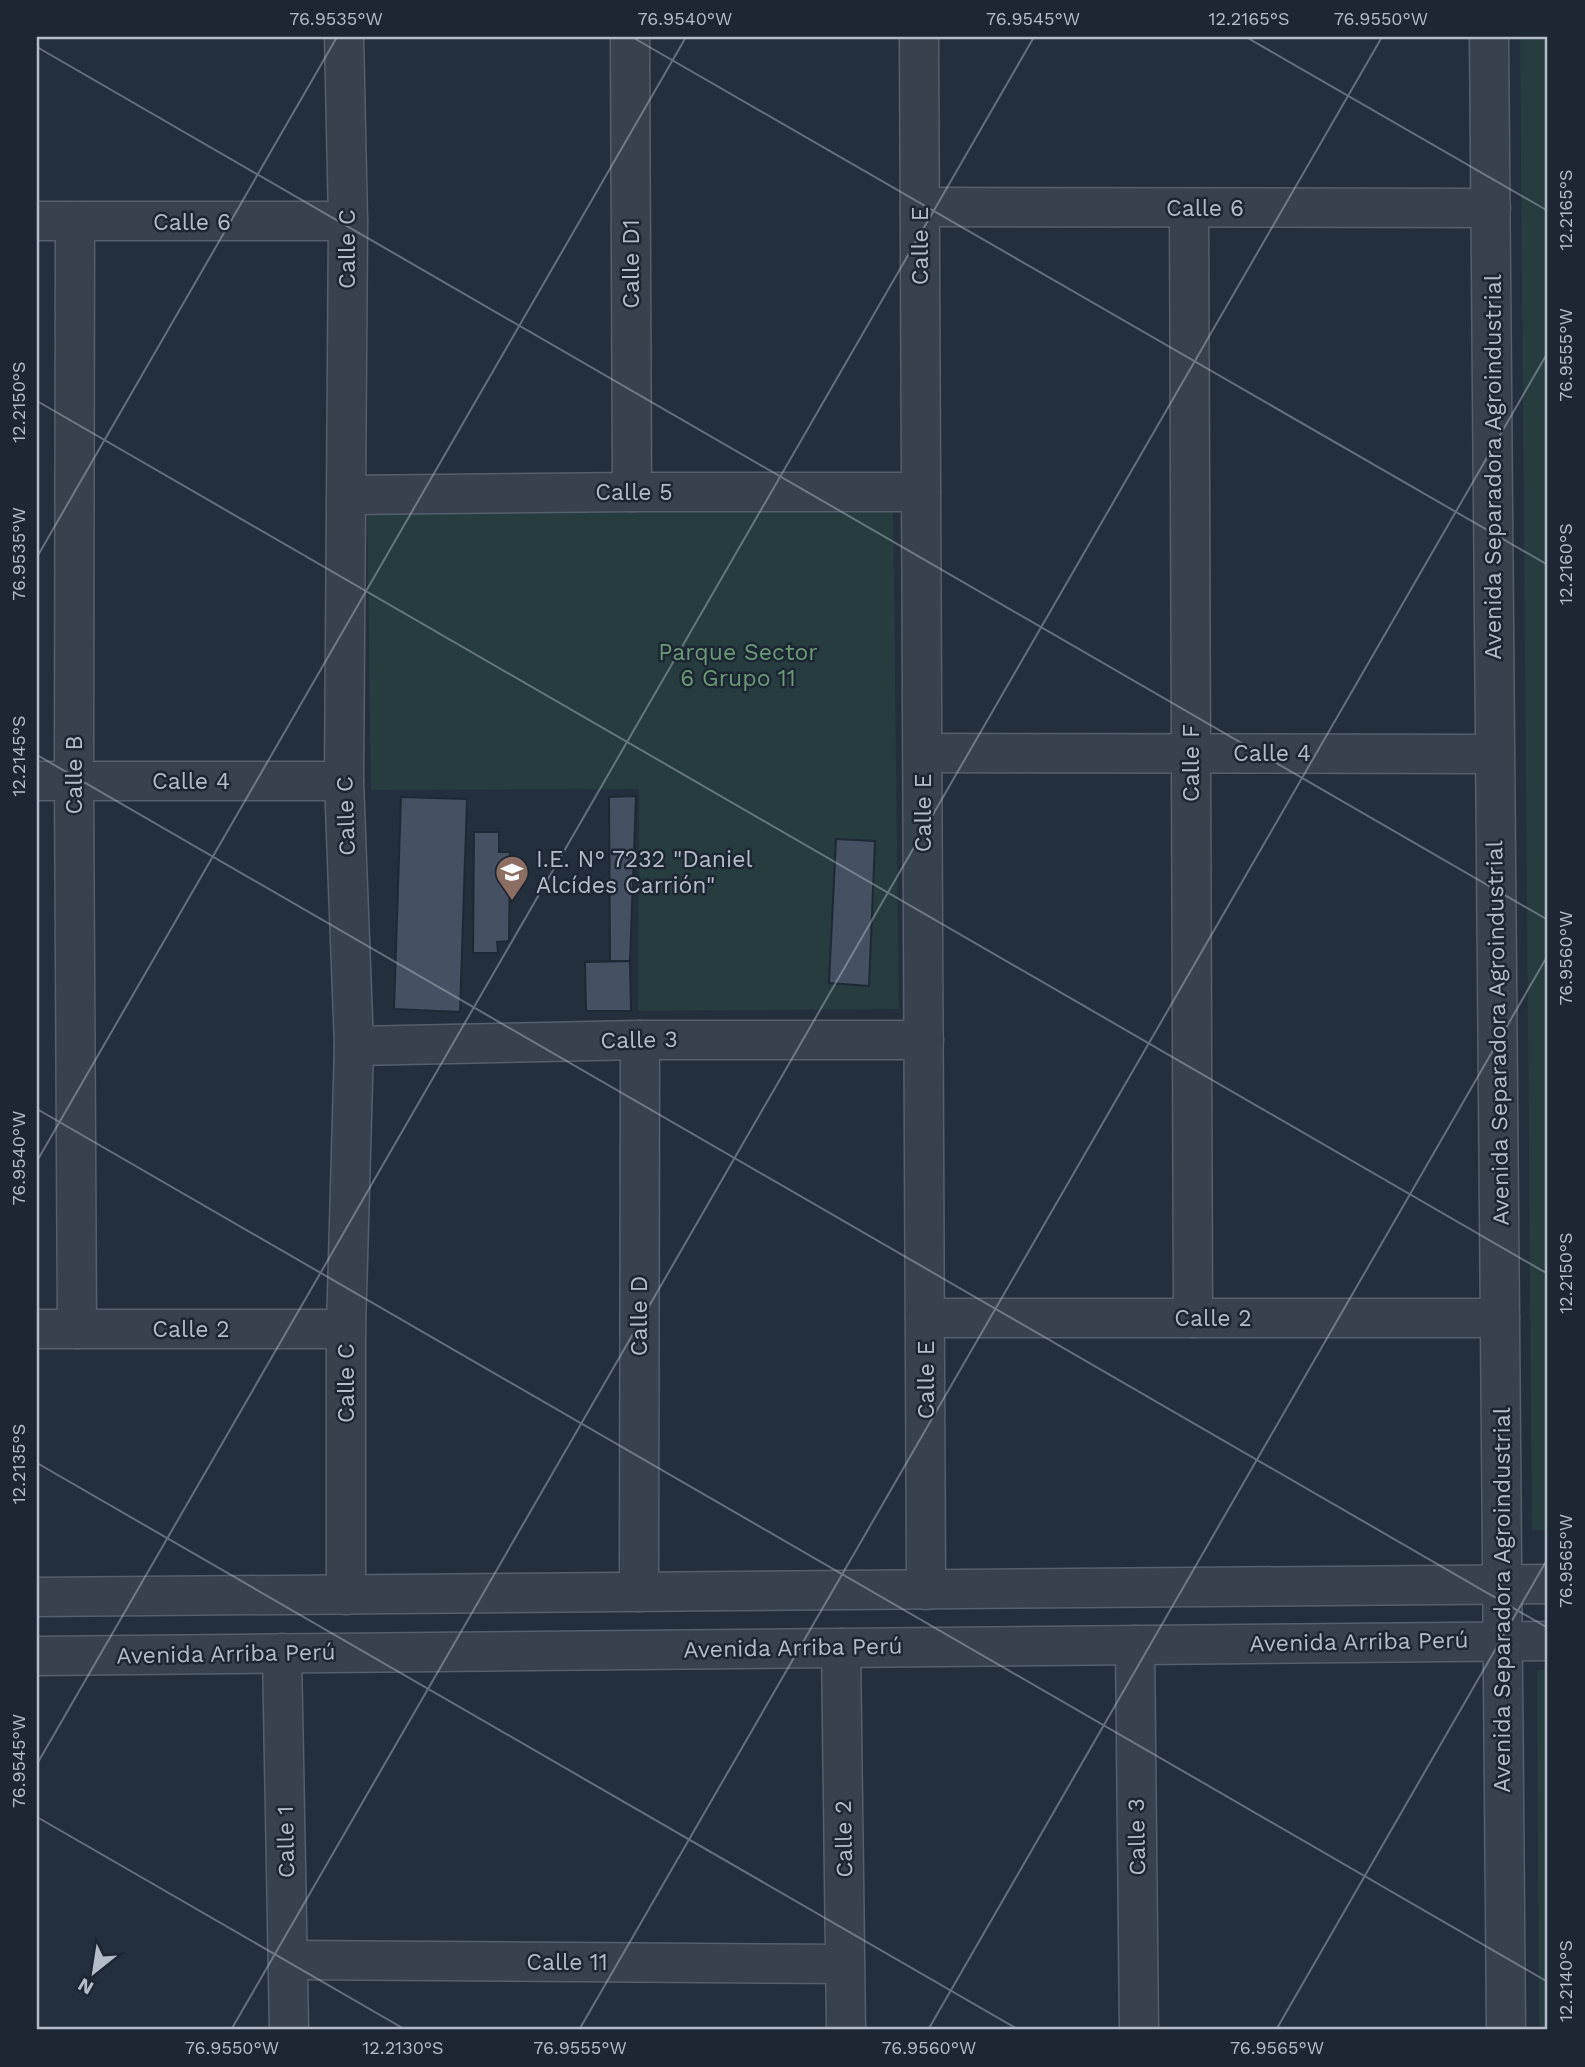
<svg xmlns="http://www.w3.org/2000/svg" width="1585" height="2067" viewBox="0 0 1585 2067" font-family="'Work Sans',sans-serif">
<rect width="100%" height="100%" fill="#242f3e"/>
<!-- green -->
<g fill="#263c3f">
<polygon points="1520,37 1548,37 1548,1530 1532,1530"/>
<polygon points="367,505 893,509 899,1009 638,1011 639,789 371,790"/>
<polygon points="1537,1670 1548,1670 1548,2030 1539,2030"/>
</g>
<!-- building -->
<g fill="#455162" stroke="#1f2835" stroke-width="2">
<polygon points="636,796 630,961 610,961 609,797"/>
<polygon points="401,797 467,799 460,1012 394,1009"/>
<polygon points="474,832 499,832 499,852 510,852 509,941 497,942 498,953 473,953"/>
<polygon points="836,839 875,841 869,986 829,983"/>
<polygon points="630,961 631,1011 586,1011 585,962"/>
</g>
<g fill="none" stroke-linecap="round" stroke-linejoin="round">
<defs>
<g id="minor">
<polyline points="344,37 348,221 344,781 354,1046 346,1329 346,1595"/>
<polyline points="630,37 632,492"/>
<polyline points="919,37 926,1590"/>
<polyline points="1489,37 1506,2030"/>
<polyline points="920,207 1491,208"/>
<polyline points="1189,208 1193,1318"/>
<polyline points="37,221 348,221"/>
<polyline points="75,222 74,781 77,1329"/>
<polyline points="347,495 632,492 921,492"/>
<polyline points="923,753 1495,754"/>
<polyline points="37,781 344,781"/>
<polyline points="354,1046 640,1040 924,1040"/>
<polyline points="925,1318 1500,1318"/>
<polyline points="37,1329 346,1329"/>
<polyline points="639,1592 640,1040"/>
<polyline points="37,1597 1548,1584"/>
<polyline points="1135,1645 1139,2030"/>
<polyline points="841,1648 846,2030"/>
<polyline points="282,1653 289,2030"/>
<polyline points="37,1656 1548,1641"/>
<polyline points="288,1960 845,1964"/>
</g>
</defs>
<!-- minor casing -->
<use href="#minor" stroke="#565f6c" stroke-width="41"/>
<!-- minor -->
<use href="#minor" stroke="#38414e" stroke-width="38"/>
</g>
<!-- ticks -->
<path fill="none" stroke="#b4bcc9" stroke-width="2" stroke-opacity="0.45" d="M632,37L1548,565M1246,37L1548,211M37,47L1548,920M37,401L1548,1274M37,557L337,37M37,755L1548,1628M37,1109L1548,1982M37,1161L686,37M37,1463L1019,2030M37,1764L1034,37M37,1817L406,2030M231,2030L1382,37M579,2030L1548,352M928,2030L1548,955M1276,2030L1548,1558"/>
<!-- icons -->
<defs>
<symbol id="school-pin" viewBox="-11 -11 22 30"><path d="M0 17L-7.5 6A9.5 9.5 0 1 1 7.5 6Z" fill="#8d6e63" stroke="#1d2633"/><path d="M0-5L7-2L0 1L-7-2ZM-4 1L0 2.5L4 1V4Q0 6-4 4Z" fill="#fff"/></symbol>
</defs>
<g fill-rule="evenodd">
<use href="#school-pin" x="493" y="853" width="38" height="52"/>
</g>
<g text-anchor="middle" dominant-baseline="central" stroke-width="5" stroke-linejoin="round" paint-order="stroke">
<!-- street labels -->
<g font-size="23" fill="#b4bcc9" stroke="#1d2633">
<text x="1205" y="208">Calle 6</text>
<text x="192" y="222">Calle 6</text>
<text transform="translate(920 246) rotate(-90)">Calle E</text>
<text transform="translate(347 249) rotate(-90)">Calle C</text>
<text transform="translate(631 264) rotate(-90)">Calle D1</text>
<text transform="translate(1493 467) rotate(-90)">Avenida Separadora Agroindustrial</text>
<text x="634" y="492">Calle 5</text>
<text x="1272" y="753">Calle 4</text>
<text transform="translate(1191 763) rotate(-90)">Calle F</text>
<text transform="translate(74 775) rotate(-90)">Calle B</text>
<text x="191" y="781">Calle 4</text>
<text transform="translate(923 813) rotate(-90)">Calle E</text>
<text transform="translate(346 816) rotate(-92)">Calle C</text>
<text transform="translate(1498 1033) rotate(-91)">Avenida Separadora Agroindustrial</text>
<text transform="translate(639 1040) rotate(-1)">Calle 3</text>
<text transform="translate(639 1316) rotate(-90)">Calle D</text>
<text x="1213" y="1318">Calle 2</text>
<text x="191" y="1329">Calle 2</text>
<text transform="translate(926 1380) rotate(-90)">Calle E</text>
<text transform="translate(346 1383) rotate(-90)">Calle C</text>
<text transform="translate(1502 1600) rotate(-90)">Avenida Separadora Agroindustrial</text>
<text transform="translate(1359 1642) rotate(-1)">Avenida Arriba Perú</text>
<text transform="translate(793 1648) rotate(-1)">Avenida Arriba Perú</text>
<text transform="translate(226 1654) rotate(-1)">Avenida Arriba Perú</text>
<text transform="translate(1137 1837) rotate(-91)">Calle 3</text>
<text transform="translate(844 1839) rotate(-91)">Calle 2</text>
<text transform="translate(286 1842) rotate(-91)">Calle 1</text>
<text x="567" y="1962">Calle 11</text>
</g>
<!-- park labels -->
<g font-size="23" fill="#6b9a76" stroke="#1d2633">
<text x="738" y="652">Parque Sector<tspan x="738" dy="26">6 Grupo 11</tspan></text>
</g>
<!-- poi labels -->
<g font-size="23" fill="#b4bcc9" stroke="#1d2633" text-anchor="start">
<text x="536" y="859">I.E. N° 7232 "Daniel<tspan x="536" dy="26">Alcídes Carrión"</tspan></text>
</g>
</g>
<!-- border -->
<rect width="1585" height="2067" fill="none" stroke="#1d2633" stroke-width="77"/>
<!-- north arrow -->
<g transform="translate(94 1972) rotate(210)" stroke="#1d2633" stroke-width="5" paint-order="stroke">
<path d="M0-5L12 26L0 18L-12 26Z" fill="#b4bcc9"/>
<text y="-10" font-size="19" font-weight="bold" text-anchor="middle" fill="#b4bcc9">N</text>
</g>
<rect x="38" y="38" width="1508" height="1990" fill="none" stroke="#b4bcc9" stroke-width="2.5"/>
<g font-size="18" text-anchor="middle" fill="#b4bcc9">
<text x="336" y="25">76.9535°W</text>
<text x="685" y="25">76.9540°W</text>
<text x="1033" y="25">76.9545°W</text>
<text x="1249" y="25">12.2165°S</text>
<text x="1381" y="25">76.9550°W</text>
<text transform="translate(1566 210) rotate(-90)" y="6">12.2165°S</text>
<text transform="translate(1566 355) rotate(-90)" y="6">76.9555°W</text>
<text transform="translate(19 402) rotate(-90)" y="6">12.2150°S</text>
<text transform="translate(19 554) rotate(-90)" y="6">76.9535°W</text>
<text transform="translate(1566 564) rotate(-90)" y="6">12.2160°S</text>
<text transform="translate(19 756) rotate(-90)" y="6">12.2145°S</text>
<text transform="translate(1566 958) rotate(-90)" y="6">76.9560°W</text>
<text transform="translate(19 1158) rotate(-90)" y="6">76.9540°W</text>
<text transform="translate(1566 1273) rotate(-90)" y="6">12.2150°S</text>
<text transform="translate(19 1464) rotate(-90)" y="6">12.2135°S</text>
<text transform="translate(1566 1561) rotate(-90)" y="6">76.9565°W</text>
<text transform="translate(19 1761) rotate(-90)" y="6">76.9545°W</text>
<text transform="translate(1566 1981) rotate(-90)" y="6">12.2140°S</text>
<text x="232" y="2054">76.9550°W</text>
<text x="403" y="2054">12.2130°S</text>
<text x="580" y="2054">76.9555°W</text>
<text x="929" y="2054">76.9560°W</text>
<text x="1277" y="2054">76.9565°W</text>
</g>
</svg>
